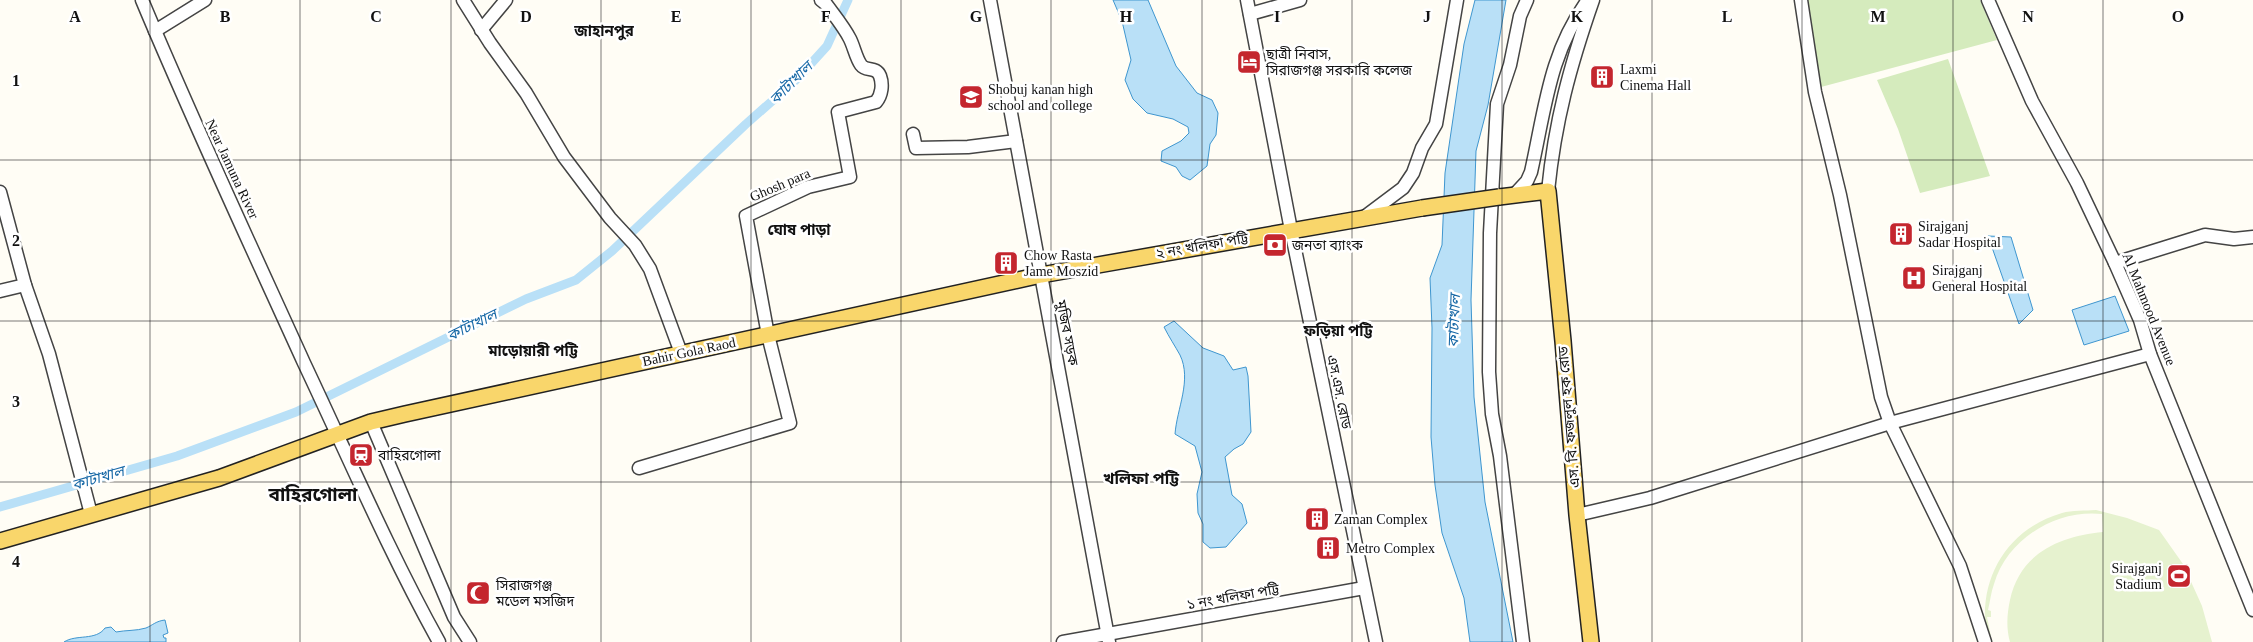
<svg xmlns="http://www.w3.org/2000/svg" width="2253" height="642" viewBox="0 0 2253 642" font-family="'Times New Roman','Noto Sans Bengali',serif">
<rect width="100%" height="100%" fill="#fffdf5"/>
<!-- green -->
<g fill="#d5ebbd">
<polygon points="1808,0 1980,0 1997,40 1821,87"/>
<polygon points="1948,59 1990,176 1920,193 1898,129 1877,80"/>
</g>
<!-- pitch -->
<path fill="#e6f2cf" d="M2096,510L2127,518L2159,530L2183,564L2202,606L2212,642H2010C2006,628 2007,614 2010,600C2020,553 2060,536 2103,532L2102,514C2056,509 2007,539 1994,584C1991,592 1990,602 1988,610L1991,611V617H1987L1992,642H1988C1975,584 2004,530 2062,513C2072,510 2085,511 2096,510Z"/>
<!-- water -->
<g fill="#b9e0f7" stroke="#3f96cf">
<polygon points="1113,0 1148,0 1176,66 1197,93 1212,100 1218,113 1216,135 1210,144 1207,166 1190,180 1182,176 1176,167 1161,161 1162,151 1181,141 1189,133 1188,127 1173,119 1147,113 1133,99 1125,80 1131,60 1122,21"/>
<polygon points="1475,0 1506,0 1488,105 1476,151 1471,300 1474,397 1485,502 1513,642 1470,642 1464,598 1442,533 1435,485 1431,437 1432,328 1430,278 1442,245 1445,173 1464,44"/>
<polygon points="1988,236 2011,237 2033,310 2019,324"/>
<polygon points="2115,296 2129,331 2084,345 2072,310"/>
<path d="M1174,321L1203,348L1224,356L1233,370L1246,367L1248,376L1251,432L1243,444L1234,449L1225,457L1232,495L1242,504L1247,523L1226,547L1210,548L1203,542V524L1198,513L1197,494L1202,472L1195,446L1175,434C1177,408 1192,380 1180,355C1175,346 1169,337 1164,327Z"/>
<path d="M165,620L168,633L163,635L164,638H166V642H64C76,634 96,641 105,628L111,627L116,632C126,630 136,631 146,628C153,625 156,621 165,620Z"/>
</g>
<g fill="none" stroke-linecap="round" stroke-linejoin="round">
<!-- canal -->
<polyline stroke="#b9e0f7" stroke-width="9" points="0,507 177,456 296,412 526,299 576,280 612,251 746,124 797,79 827,46 848,0"/>
<defs>
<g id="minor">
<path d="M142,0C193,122 249,242 304,363C348,456 389,552 439,642"/>
<polyline points="463,0 490,43 526,93 564,157 610,218 635,245 650,269 681,353"/>
<polyline points="990,0 1109,642"/>
<polyline points="1247,0 1291,230 1376,642"/>
<polyline points="1801,0 1815,92 1840,195 1881,397 1890,423 1960,566 1985,642"/>
<polyline points="1988,0 2032,101 2077,183 2115,263 2140,320 2150,354 2253,610"/>
<polyline points="1250,14 1300,0"/>
<polyline points="481,30 506,0"/>
<polyline points="155,31 205,0"/>
<polyline points="913,134 916,148 968,147 1016,141"/>
<path d="M1548,191C1555,121 1570,66 1593,0"/>
<polyline points="0,192 25,285 49,354 91,514"/>
<path d="M1514,195L1527,181L1531,172C1545,110 1549,53 1588,0"/>
<polyline points="1363,218 1403,188 1413,173 1422,148 1436,124 1457,0"/>
<polyline points="2115,263 2205,235 2234,239 2253,237"/>
<polyline points="0,291 25,285"/>
<polyline points="371,422 454,617 470,642"/>
<path d="M639,468L790,423L768,335L746,216L808,187L850,177L838,112L876,102C882,95 883,84 880,76C876,66 866,72 861,65C856,58 854,47 850,39C844,27 834,15 826,4L821,0"/>
<polyline points="1577,515 1650,498 1890,423 2150,354"/>
<polyline points="1063,642 1364,588"/>
<polyline points="1523,642 1500,456 1492,414 1489,372 1490,233 1497,104 1510,65 1520,16 1527,0"/>
</g>
<g id="major">
<polyline points="1499,197 1548,191 1563,341 1577,515 1591,642"/>
<polyline points="0,541 219,478 371,422 405,414 1041,275 1422,208"/>
</g>
</defs>
<!-- minor casing -->
<use href="#minor" stroke="#444" stroke-width="15"/>
<!-- major casing -->
<use href="#major" stroke="#222" stroke-width="18"/>
<!-- minor -->
<use href="#minor" stroke="#fff" stroke-width="12"/>
<!-- major -->
<use href="#major" stroke="#f9d66b" stroke-width="15"/>
<defs>
<polyline id="major-bridge" points="1422,208 1499,197"/>
</defs>
<!-- major-bridge casing -->
<use href="#major-bridge" stroke="#222" stroke-width="18" stroke-linecap="butt"/>
<!-- major-bridge -->
<use href="#major-bridge" stroke="#f9d66b" stroke-width="15"/>
</g>
<!-- grid -->
<path fill="none" stroke="#111" stroke-width="1" stroke-opacity="0.55" d="M150,0V642M300,0V642M451,0V642M601,0V642M751,0V642M901,0V642M1051,0V642M1202,0V642M1352,0V642M1502,0V642M1652,0V642M1802,0V642M1953,0V642M2103,0V642M0,160H2253M0,321H2253M0,482H2253"/>
<!-- icons -->
<defs>
<symbol id="hotel-square" viewBox="-11 -11 22 22"><rect x="-9" y="-9" width="18" height="18" rx="4" fill="#c4262e" stroke="#fff"/><path d="M-6-4.5h1.5V1H6V5H4.5V3h-9V5H-6ZM-4 0a1.8 1.8 0 1 1 3.6 0ZM.5 0V-2.5h3Q6-2.5 6 0Z" fill="#fff"/></symbol>
<symbol id="building-square" viewBox="-11 -11 22 22"><rect x="-9" y="-9" width="18" height="18" rx="4" fill="#c4262e" stroke="#fff"/><path d="M-4-6H4V6H1V3H-1V6H-4ZM-2.5-4.3h1.7v1.8h-1.7ZM.8-4.3h1.7v1.8H.8ZM-2.5-1h1.7V.8h-1.7ZM.8-1h1.7V.8H.8Z" fill="#fff"/></symbol>
<symbol id="university-square" viewBox="-11 -11 22 22"><rect x="-9" y="-9" width="18" height="18" rx="4" fill="#c4262e" stroke="#fff"/><path d="M0-5L7-2L0 1L-7-2ZM-4 1L0 2.5L4 1V4Q0 6-4 4Z" fill="#fff"/></symbol>
<symbol id="bank-square" viewBox="-11 -11 22 22"><rect x="-9" y="-9" width="18" height="18" rx="4" fill="#c4262e" stroke="#fff"/><path d="M-6-4H6V4H-6ZM0-2.3a2.3 2.3 0 1 0 0 4.6a2.3 2.3 0 1 0 0-4.6Z" fill="#fff"/></symbol>
<symbol id="hospital-square" viewBox="-11 -11 22 22"><rect x="-9" y="-9" width="18" height="18" rx="4" fill="#c4262e" stroke="#fff"/><path d="M-5-5h3v3.5h4V-5h3V5h-3V1.5h-4V5h-3Z" fill="#fff"/></symbol>
<symbol id="station-square" viewBox="-11 -11 22 22"><rect x="-9" y="-9" width="18" height="18" rx="4" fill="#c4262e" stroke="#fff"/><path d="M-3-6H3Q5-6 5-4V2Q5 4 3 4L4.5 6H3L1.5 4h-3L-3 6H-4.5L-3 4Q-5 4-5 2V-4Q-5-6-3-6ZM-3.5-4v3h7v-3ZM-3.5 1v1.5H-2V1ZM2 1v1.5H3.5V1Z" fill="#fff"/></symbol>
<symbol id="stadium-square" viewBox="-11 -11 22 22"><rect x="-9" y="-9" width="18" height="18" rx="4" fill="#c4262e" stroke="#fff"/><path d="M0-5a6.5 5 0 1 0 0 10a6.5 5 0 1 0 0-10ZM-3.5-1.8h7v3.6h-7Z" fill="#fff"/></symbol>
<symbol id="mosque-square" viewBox="-11 -11 22 22"><rect x="-9" y="-9" width="18" height="18" rx="4" fill="#c4262e" stroke="#fff"/><path d="M3.5-4.9A6 6 0 1 0 3.5 4.9A5 5 0 1 1 3.5-4.9Z" fill="#fff"/></symbol>
</defs>
<g fill-rule="evenodd">
<use href="#hotel-square" x="1235" y="48" width="28" height="28"/>
<use href="#building-square" x="1588" y="63" width="28" height="28"/>
<use href="#university-square" x="957" y="83" width="28" height="28"/>
<use href="#building-square" x="1887" y="220" width="28" height="28"/>
<use href="#bank-square" x="1261" y="231" width="28" height="28"/>
<use href="#building-square" x="992" y="249" width="28" height="28"/>
<use href="#hospital-square" x="1900" y="264" width="28" height="28"/>
<use href="#station-square" x="347" y="441" width="28" height="28"/>
<use href="#building-square" x="1303" y="505" width="28" height="28"/>
<use href="#building-square" x="1314" y="534" width="28" height="28"/>
<use href="#stadium-square" x="2165" y="562" width="28" height="28"/>
<use href="#mosque-square" x="464" y="579" width="28" height="28"/>
</g>
<g text-anchor="middle" dominant-baseline="central" stroke-width="5" stroke-linejoin="round" paint-order="stroke">
<!-- poi labels -->
<g font-size="14" fill="#111" stroke="#fff" text-anchor="start">
<text x="1266" y="54">ছাত্রী নিবাস,<tspan x="1266" dy="16">সিরাজগঞ্জ সরকারি কলেজ</tspan></text>
<text x="1620" y="69">Laxmi<tspan x="1620" dy="16">Cinema Hall</tspan></text>
<text x="988" y="89">Shobuj kanan high<tspan x="988" dy="16">school and college</tspan></text>
<text x="1918" y="226">Sirajganj<tspan x="1918" dy="16">Sadar Hospital</tspan></text>
<text x="1292" y="245">জনতা ব্যাংক</text>
<text x="1024" y="255">Chow Rasta<tspan x="1024" dy="16">Jame Moszid</tspan></text>
<text x="1932" y="270">Sirajganj<tspan x="1932" dy="16">General Hospital</tspan></text>
<text x="378" y="455">বাহিরগোলা</text>
<text x="1334" y="519">Zaman Complex</text>
<text x="1346" y="548">Metro Complex</text>
<text x="2162" y="568" text-anchor="end">Sirajganj<tspan x="2162" dy="16">Stadium</tspan></text>
<text x="496" y="585">সিরাজগঞ্জ<tspan x="496" dy="16">মডেল মসজিদ</tspan></text>
</g>
<!-- street labels -->
<g font-size="14" fill="#111" stroke="#fff">
<text transform="translate(232 169) rotate(65)">Near Jamuna River</text>
<text transform="translate(780 185) rotate(-23)">Ghosh para</text>
<text transform="translate(1202 246) rotate(-10)">২ নং খলিফা পট্টি</text>
<text transform="translate(2149 309) rotate(68)">Al Mahmood Avenue</text>
<text transform="translate(1067 333) rotate(79)">মুজিব সড়ক</text>
<text transform="translate(689 352) rotate(-12)">Bahir Gola Raod</text>
<text transform="translate(1339 392) rotate(78)">এস.এস. রোড</text>
<text transform="translate(1569 417) rotate(-95)">এস. বি. ফজলুল হক রোড</text>
<text transform="translate(1233 597) rotate(-10)">১ নং খলিফা পট্টি</text>
</g>
<!-- neighbourhood labels -->
<g font-size="15" font-weight="bold" fill="#111" stroke="#fff">
<text x="604" y="31">জাহানপুর</text>
<text x="799" y="230">ঘোষ পাড়া</text>
<text x="1338" y="331">ফড়িয়া পট্টি</text>
<text x="533" y="351">মাড়োয়ারী পট্টি</text>
</g>
<!-- water labels -->
<g font-size="15" font-style="italic" fill="#1768a6" stroke="#fff">
<text transform="translate(791 83) rotate(-45)">কাটাখাল</text>
<text transform="translate(1454 321) rotate(-88)">কাটাখাল</text>
<text transform="translate(472 325) rotate(-26)">কাটাখাল</text>
<text transform="translate(98 478) rotate(-16)">কাটাখাল</text>
</g>
<!-- quarter labels -->
<g font-size="16" font-weight="bold" fill="#111" stroke="#fff">
<text x="1141" y="478">খলিফা পট্টি</text>
</g>
<!-- district labels -->
<g font-size="19" font-weight="bold" fill="#111" stroke="#fff">
<text x="313" y="494">বাহিরগোলা</text>
</g>
</g>
<g font-size="16" text-anchor="middle" font-weight="bold" fill="#111" stroke="#fff" stroke-width="5" stroke-linejoin="round" paint-order="stroke">
<text x="75" y="22">A</text>
<text x="225" y="22">B</text>
<text x="376" y="22">C</text>
<text x="526" y="22">D</text>
<text x="676" y="22">E</text>
<text x="826" y="22">F</text>
<text x="976" y="22">G</text>
<text x="1126" y="22">H</text>
<text x="1277" y="22">I</text>
<text x="1427" y="22">J</text>
<text x="1577" y="22">K</text>
<text x="1727" y="22">L</text>
<text x="1878" y="22">M</text>
<text x="2028" y="22">N</text>
<text x="2178" y="22">O</text>
<text x="16" y="86">1</text>
<text x="16" y="246">2</text>
<text x="16" y="407">3</text>
<text x="16" y="567">4</text>
</g>
</svg>
